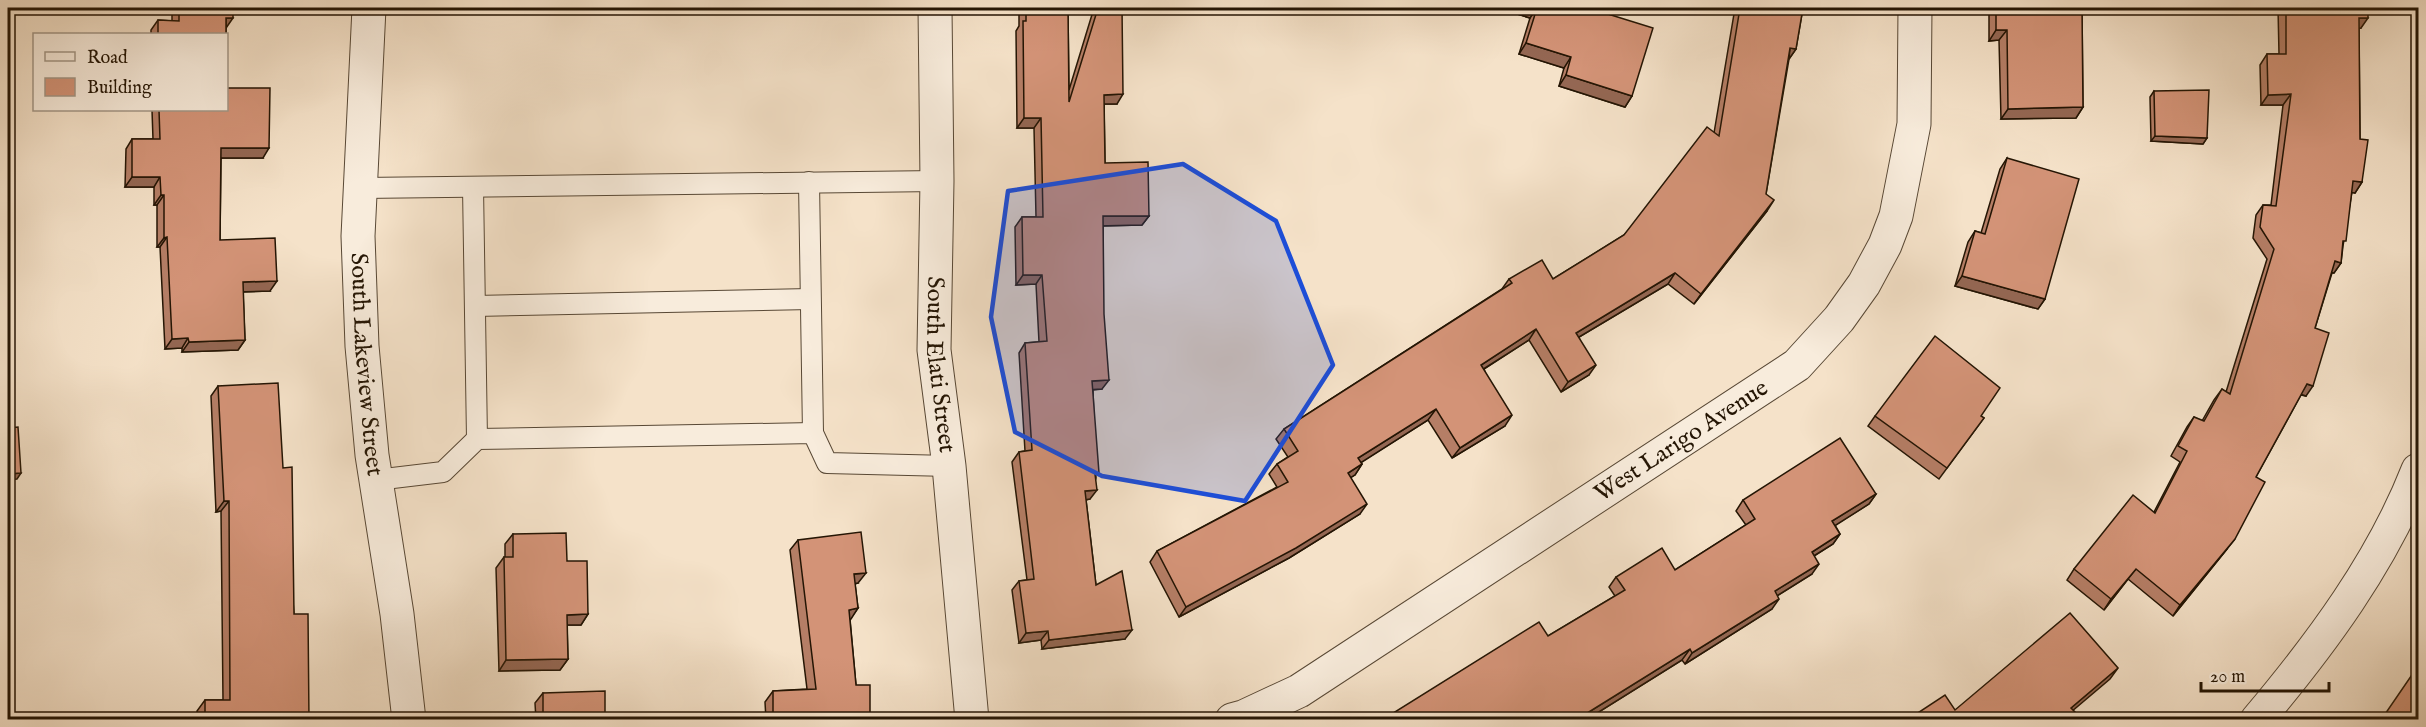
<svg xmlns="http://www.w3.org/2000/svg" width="2426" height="727" viewBox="0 0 2426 727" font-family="'IM FELL English',serif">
<rect width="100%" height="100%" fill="#f5e2c9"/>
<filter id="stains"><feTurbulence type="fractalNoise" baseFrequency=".00333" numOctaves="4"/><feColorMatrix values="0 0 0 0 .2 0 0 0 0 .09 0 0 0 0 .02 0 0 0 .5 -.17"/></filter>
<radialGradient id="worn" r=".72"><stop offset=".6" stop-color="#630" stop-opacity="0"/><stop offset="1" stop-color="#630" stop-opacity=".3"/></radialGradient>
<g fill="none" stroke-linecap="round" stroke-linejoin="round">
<defs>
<g id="lane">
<polyline points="809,182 813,433"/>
<polyline points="473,187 477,439"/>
<polyline points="361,188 937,181"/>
<polyline points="475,306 810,299"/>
<polyline points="376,480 443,472 477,439 813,433 827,463 949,466"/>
</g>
<g id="street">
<path id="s1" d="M369,8L358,236L362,346L372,455L397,614L409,720"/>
<path id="s2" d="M935,8L937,181L934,350L949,466L972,720"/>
<path id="s3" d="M1232,720L1243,717L1299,691L1797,365L1839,319L1864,284L1885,245L1896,216L1914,124L1915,8"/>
<path d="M2257,720C2321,644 2382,562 2418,470"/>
</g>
</defs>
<!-- lane casing -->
<use href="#lane" stroke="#584835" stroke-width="22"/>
<!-- street casing -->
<use href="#street" stroke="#584835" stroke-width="35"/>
<!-- lane -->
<use href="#lane" stroke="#f8ecdc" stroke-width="20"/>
<!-- street -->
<use href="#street" stroke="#f8ecdc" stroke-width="33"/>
</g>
<!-- wall -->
<g fill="#b57e66" stroke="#241504" stroke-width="1.5">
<polygon points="172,8 260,8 257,12 233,12 226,28 226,34 151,34 151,30 158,20 172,21"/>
<polygon points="1019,8 1068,8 1069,90 1094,8 1122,8 1117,104 1104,104 1105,163 1149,216 1142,225 1103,226 1102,389 1093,390 1096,478 1090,499 1086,500 1096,585 1125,639 1042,649 1041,640 1019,643 1012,590 1019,581 1027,580 1012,462 1019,452 1025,451 1019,353 1025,343 1039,342 1036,284 1016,285 1015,227 1022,217 1036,217 1034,128 1017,128 1016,31 1019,26"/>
<polygon points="1498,8 1595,10 1632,96 1625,107 1559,86 1564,68 1519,54 1530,18"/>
<polygon points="1735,8 1803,8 1796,49 1789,59 1766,194 1767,211 1694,304 1668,284 1579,337 1589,375 1561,392 1529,340 1484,369 1505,426 1452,458 1428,420 1361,462 1362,464 1355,475 1350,477 1360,514 1289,558 1179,617 1150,562 1157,551 1277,487 1269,474 1277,464 1288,457 1276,439 1284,429 1502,289 1509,279 1553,279 1624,235 1714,133"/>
<polygon points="1989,8 2082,8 2083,107 2076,118 2001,119 1999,40 1989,41"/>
<polygon points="2278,8 2368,8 2361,28 2359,28 2360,139 2362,182 2355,193 2352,192 2343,246 2341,263 2334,273 2332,273 2315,328 2306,396 2301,395 2256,477 2227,549 2173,616 2128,579 2104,610 2067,580 2074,569 2154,512 2180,462 2171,456 2187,427 2194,417 2202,421 2214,400 2222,389 2226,392 2267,259 2253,238 2256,215 2263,205 2271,205 2283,105 2261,105 2260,65 2267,54 2279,54"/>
<polygon points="2154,91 2207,138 2203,144 2151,141 2150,97"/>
<polygon points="152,110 226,110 263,158 221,158 220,240 270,291 243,292 245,340 238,350 182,352 182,348 165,349 160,247 157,247 157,205 154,205 154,187 125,187 126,149 132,139 153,139"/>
<polygon points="2007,158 2045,299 2038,309 1955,286 1968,242 1975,231 1981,233 2000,169"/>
<polygon points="218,386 283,468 294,614 309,720 197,720 197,711 205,700 223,700 221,511 216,512 211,396"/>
<polygon points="1875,416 1981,416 1984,418 1939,479 1868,426"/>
<polygon points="1876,494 1869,504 1835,525 1840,534 1833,544 1814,556 1812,574 1777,596 1772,609 1685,664 1682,660 1586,720 1382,720 1548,636 1615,596 1609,587 1616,577 1675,570 1746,525 1736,511 1743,500"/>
<polygon points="513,534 567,561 588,614 581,625 567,625 568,659 560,670 499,671 496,568 504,557 505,557 505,544"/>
<polygon points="798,540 858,583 855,584 858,608 850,619 856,685 870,720 766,720 765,702 773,691 807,689 790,550"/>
<polygon points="543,693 605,720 536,720 535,703"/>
</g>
<!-- shaded-wall -->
<g fill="#946753" stroke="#241504" stroke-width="1.5">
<polygon points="229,8 260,8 257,12 226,12"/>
<polygon points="1498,8 1537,8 1530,18"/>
<polygon points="226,18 233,18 226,28"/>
<polygon points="2359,18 2368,18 2361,28 2352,29"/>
<polygon points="1996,30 2007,30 1999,40 1989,41"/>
<polygon points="1526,43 1571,57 1564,68 1519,54"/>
<polygon points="1790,48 1796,49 1789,59"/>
<polygon points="1566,75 1632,96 1625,107 1559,86"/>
<polygon points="1123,94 1117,104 1097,104 1104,95"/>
<polygon points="2291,94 2283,105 2261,105 2268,95"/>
<polygon points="2083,107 2076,118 2001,119 2008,109"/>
<polygon points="1024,118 1041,118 1034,128 1017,128"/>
<polygon points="2155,136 2207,138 2203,144 2151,141"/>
<polygon points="221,148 269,148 263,158 214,158"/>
<polygon points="132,177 160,177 154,187 125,187"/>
<polygon points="2353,181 2362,182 2355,193 2346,192"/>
<polygon points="161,195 164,195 157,205 154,205"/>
<polygon points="1774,200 1767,211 1694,304 1701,294"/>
<polygon points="1103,216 1149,216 1142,225 1096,226"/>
<polygon points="167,237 160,247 157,247 164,238"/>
<polygon points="2335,261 2341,263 2334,273 2328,272"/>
<polygon points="1675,273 1668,284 1569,343 1576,333"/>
<polygon points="1023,275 1042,275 1036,284 1016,285"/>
<polygon points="1962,276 2045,299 2038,309 1955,286"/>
<polygon points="277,281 270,291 236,292 243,282"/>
<polygon points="1536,329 1529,340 1474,375 1481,365"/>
<polygon points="188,338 182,348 165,349 172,339"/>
<polygon points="245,340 238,350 182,352 189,342"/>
<polygon points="1596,365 1589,375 1561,392 1568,382"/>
<polygon points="1109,380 1102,389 1085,390 1092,381"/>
<polygon points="2307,384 2313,386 2306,396 2300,394"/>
<polygon points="1436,409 1428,420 1351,469 1358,458"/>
<polygon points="1512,415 1505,426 1452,458 1460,448"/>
<polygon points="1362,464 1355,475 1341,484 1348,473"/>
<polygon points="21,473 17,479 8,480 8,474"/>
<polygon points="1097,490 1090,499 1078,501 1085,491"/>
<polygon points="1876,494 1869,504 1825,532 1832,521"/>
<polygon points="224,501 229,501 221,511 216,512"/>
<polygon points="1367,504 1360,514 1289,558 1179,617 1186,607"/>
<polygon points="1840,534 1833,544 1804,562 1812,552"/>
<polygon points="2235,539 2227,549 2173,616 2180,605"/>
<polygon points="1819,564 1812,574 1767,602 1775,591"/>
<polygon points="2136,569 2128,579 2104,610 2111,599"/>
<polygon points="866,573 858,583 847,585 854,574"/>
<polygon points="1779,599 1772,609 1685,664 1692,653"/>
<polygon points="858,608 851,619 842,620 849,610"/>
<polygon points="588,614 581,625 560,625 567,615"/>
<polygon points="1132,630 1125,639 1042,649 1049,640"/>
<polygon points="1048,631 1041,640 1019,643 1026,633"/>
<polygon points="1690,649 1682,660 1586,720 1576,720"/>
<polygon points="568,659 560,670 499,671 506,660"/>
<polygon points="2118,668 2110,679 2064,718 2071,708"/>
</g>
<!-- building -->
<g fill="#d39377" stroke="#241504" stroke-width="1.5">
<polygon points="179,8 233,8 233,18 226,18 226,34 158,34 158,20 179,21"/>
<polygon points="1026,8 1068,8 1069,102 1098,8 1122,8 1123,94 1104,95 1105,163 1148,162 1149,216 1103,216 1104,314 1109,380 1092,381 1099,473 1095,474 1097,490 1085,491 1096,585 1122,571 1132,630 1049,640 1048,631 1026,633 1019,581 1034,579 1019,452 1032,450 1025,343 1047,341 1042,275 1023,275 1022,217 1043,217 1041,118 1024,118 1023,21 1026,21"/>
<polygon points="1537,8 1596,8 1595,10 1653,28 1632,96 1566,75 1571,57 1526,43"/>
<polygon points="1740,8 1803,8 1796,49 1790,48 1766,194 1774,200 1701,294 1675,273 1576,333 1596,365 1568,382 1536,329 1481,365 1512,415 1460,448 1436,409 1358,458 1362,464 1348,473 1367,504 1296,548 1186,607 1157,551 1288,482 1277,464 1298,451 1284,429 1512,283 1509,279 1542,260 1553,279 1624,235 1707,127 1719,136"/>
<polygon points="1996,8 2082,8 2083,107 2008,109 2007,30 1996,30"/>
<polygon points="2286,8 2368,8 2368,18 2359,18 2360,139 2368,140 2362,182 2353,181 2346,241 2343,241 2341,263 2335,261 2315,328 2329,333 2313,386 2307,384 2256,477 2265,482 2235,539 2180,605 2136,569 2111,599 2074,569 2133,495 2155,513 2187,451 2178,446 2194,417 2204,421 2222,389 2230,394 2274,249 2260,227 2263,205 2276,206 2291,94 2268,95 2267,54 2286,54"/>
<polygon points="226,88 270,88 269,148 221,148 220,240 275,238 277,281 243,282 245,340 189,342 188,338 172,339 167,237 164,238 164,195 161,195 160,177 132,177 132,139 160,139 159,110 226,110"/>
<polygon points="2209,90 2207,138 2155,136 2154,91"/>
<polygon points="2007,158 2079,179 2045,299 1962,276 1975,231 1985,234"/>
<polygon points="1935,336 2000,388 1981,416 1984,418 1947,468 1875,416"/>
<polygon points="278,383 283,468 292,467 294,614 308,614 309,720 205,720 205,700 230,700 229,501 224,501 218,386"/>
<polygon points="18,427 21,473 8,474 8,428"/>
<polygon points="1840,438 1876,494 1832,521 1840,534 1812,552 1819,564 1775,591 1779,599 1692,653 1690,649 1576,720 1382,720 1539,622 1548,636 1625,590 1616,577 1662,548 1675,570 1755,519 1743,500"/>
<polygon points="861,532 866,573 854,574 858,608 849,610 856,685 870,685 870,720 773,720 773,691 816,689 798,540"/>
<polygon points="566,533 567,561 587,561 588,614 567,615 568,659 506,660 504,557 513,557 513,534"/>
<polygon points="2070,613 2118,668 2071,708 2077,714 2071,720 1907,720 1945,695 1955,710"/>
<polygon points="2418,666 2418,720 2381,720"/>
<polygon points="605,691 605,720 543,720 543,693"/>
</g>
<!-- marked area -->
<path fill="#1d4ed8" fill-opacity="0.2" stroke="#1d4ed8" stroke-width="4.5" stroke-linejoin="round" d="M1183,164L1276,221L1333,365L1245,501L1102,476L1015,432L991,317L1008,191Z"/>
<g text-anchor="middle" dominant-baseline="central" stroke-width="4.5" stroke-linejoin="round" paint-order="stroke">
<!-- street labels -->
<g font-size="24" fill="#241504" stroke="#f8ecdc">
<text stroke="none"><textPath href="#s1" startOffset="357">South Lakeview Street</textPath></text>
<text stroke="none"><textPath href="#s2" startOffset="357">South Elati Street</textPath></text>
<text stroke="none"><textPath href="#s3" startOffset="530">West Larigo Avenue</textPath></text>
</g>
</g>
<!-- margin -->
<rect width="2426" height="727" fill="none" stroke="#f5e2c9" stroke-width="30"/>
<rect x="9" y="9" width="2408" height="709" fill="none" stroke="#241504" stroke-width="3"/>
<rect x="15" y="15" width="2396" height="697" fill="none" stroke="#241504" stroke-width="1.5"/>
<!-- legend -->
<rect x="33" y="33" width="195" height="78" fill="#f8ecdc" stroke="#a39686" stroke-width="1.5"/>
<rect x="45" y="52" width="30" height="9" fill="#f8ecdc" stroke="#a39686" stroke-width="1.5"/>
<text x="87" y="63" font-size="18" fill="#241504">Road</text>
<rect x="45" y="78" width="30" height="18" fill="#d39377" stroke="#a39686" stroke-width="1.5"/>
<text x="87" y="93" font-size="18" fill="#241504">Building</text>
<!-- scale -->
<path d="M2201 682v9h128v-9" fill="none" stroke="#241504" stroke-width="3"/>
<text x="2210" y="682" font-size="18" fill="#241504" stroke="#f8ecdc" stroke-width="4.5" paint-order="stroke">20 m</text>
<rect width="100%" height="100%" filter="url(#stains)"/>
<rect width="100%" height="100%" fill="url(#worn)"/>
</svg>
